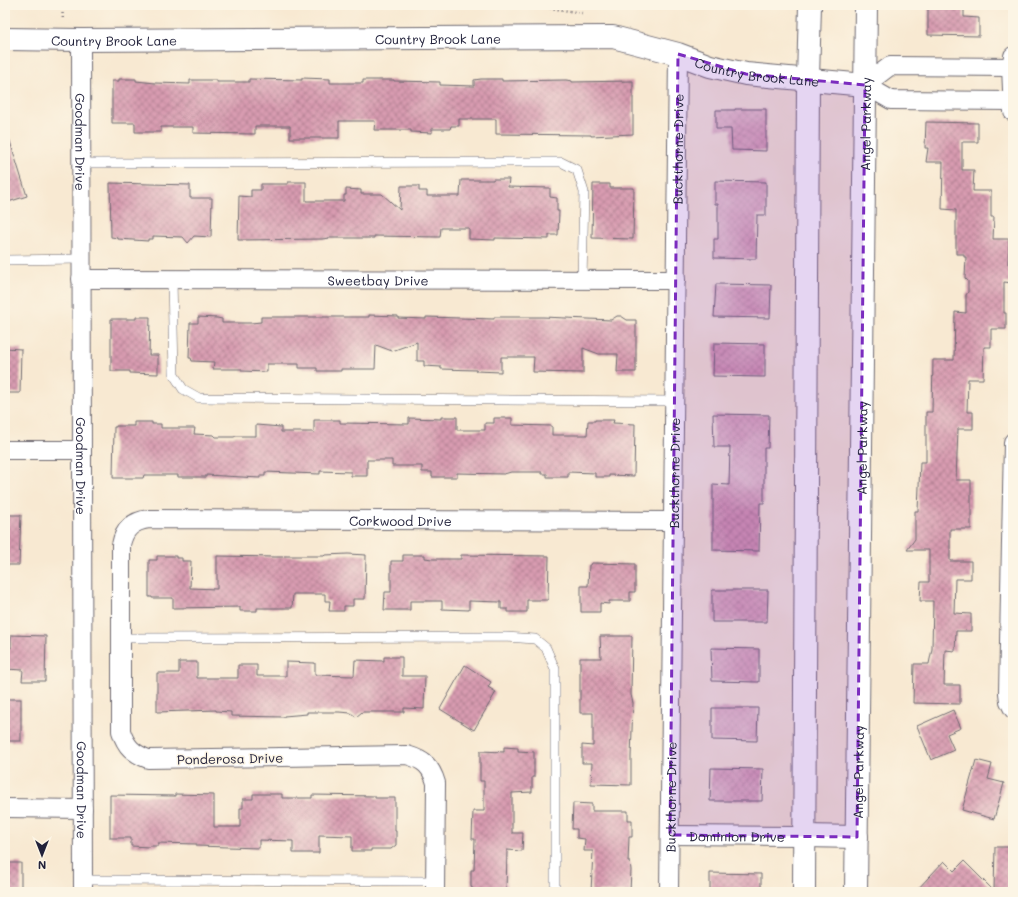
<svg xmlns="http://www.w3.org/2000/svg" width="1018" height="897" viewBox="0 0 1018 897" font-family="Mali,sans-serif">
<defs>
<pattern id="building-cross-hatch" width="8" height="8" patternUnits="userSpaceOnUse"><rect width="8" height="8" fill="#d89bb0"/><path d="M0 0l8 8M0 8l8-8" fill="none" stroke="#af7e90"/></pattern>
</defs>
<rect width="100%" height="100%" fill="#fcf5e5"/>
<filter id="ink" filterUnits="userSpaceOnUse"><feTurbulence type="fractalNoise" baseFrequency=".025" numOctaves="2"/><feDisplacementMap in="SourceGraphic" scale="8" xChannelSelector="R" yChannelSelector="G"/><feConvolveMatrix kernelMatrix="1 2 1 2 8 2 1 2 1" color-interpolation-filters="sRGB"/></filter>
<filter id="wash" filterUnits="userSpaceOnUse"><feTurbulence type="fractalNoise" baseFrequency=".012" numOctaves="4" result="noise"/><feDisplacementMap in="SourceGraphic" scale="16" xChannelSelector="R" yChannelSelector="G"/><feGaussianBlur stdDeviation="0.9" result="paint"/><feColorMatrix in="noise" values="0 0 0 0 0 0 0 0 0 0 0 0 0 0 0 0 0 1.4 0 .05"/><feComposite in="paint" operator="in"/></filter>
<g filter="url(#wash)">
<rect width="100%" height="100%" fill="#f8e9d2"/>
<g id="blocks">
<!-- building -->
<g fill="url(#building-cross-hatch)">
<polygon points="928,5 960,5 960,7 964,7 964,17 979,18 979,36 928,35"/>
<polygon points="302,78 330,79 330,83 363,83 363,80 394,80 394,81 440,82 440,85 474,86 474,80 481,79 502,79 502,81 566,80 572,81 572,82 633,81 633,134 591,136 591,135 496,134 496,119 459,119 459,126 451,126 450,129 432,129 432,133 411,132 411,130 374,130 375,121 339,121 339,138 290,138 290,126 255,126 255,134 193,133 193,127 161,127 161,132 135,132 135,123 112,123 112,81 119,81 119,79 136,79 136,81 155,83 190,84 190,80 217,80 217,82 249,82 249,79 302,80"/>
<polygon points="735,109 766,109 766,151 732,150 731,129 716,129 716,110 735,110"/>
<polygon points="926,122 978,123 978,142 962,142 962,170 974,170 973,191 991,191 991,217 994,217 993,239 1009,239 1008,264 1013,264 1013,283 1004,282 1004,313 1006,313 1006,329 991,329 991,347 984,347 983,379 968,379 967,412 973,412 973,429 958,429 956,480 971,480 971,529 950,529 950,561 971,561 971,579 955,579 954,613 971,614 971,631 956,631 955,651 945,650 944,685 960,685 960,704 913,703 914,664 929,664 932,649 933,601 920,601 921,582 929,582 929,550 907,550 915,539 915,511 918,511 920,462 926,462 926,412 932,412 933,360 954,360 955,312 966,313 966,295 968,292 968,281 965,278 966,257 964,257 964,254 956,254 956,210 942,209 943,162 926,162 928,148 925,148"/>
<polygon points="5,135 8,135 27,196 5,203"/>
<polygon points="493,179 509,179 508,187 550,188 550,197 557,198 557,211 559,211 558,235 549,235 549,239 495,238 495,240 469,239 469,228 441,228 440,237 374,236 374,238 330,238 322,239 238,240 239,196 251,197 251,190 261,190 261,184 288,184 288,182 306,182 306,201 344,201 344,195 346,195 346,189 361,190 361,194 382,194 400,210 401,186 419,186 419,191 427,191 427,196 460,196 461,180 493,180"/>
<polygon points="715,181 766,182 766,215 757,215 756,259 714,258 714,239 718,239 718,204 715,204"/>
<polygon points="110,183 190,185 190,198 212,198 211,237 194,236 188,243 183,237 153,236 153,239 148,239 148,241 118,239 118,238 111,237"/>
<polygon points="593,184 610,184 610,188 634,188 633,239 592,238"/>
<polygon points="716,284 771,285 770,318 714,317"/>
<polygon points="369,315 398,316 398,318 426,319 426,317 494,319 494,317 543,317 611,320 617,316 621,316 627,320 636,320 636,372 617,372 618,354 599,354 583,348 583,373 533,372 534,357 501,357 501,372 476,371 476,370 441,369 441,367 424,366 424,361 417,361 417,342 392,351 376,345 375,369 341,369 341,371 317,371 317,368 299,368 299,364 267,364 267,372 242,371 242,369 213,369 214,362 192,361 191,358 189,358 190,323 198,323 198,317 217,318 222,319 222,323 251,323 261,322 261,317 369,317"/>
<polygon points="136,317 150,317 149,355 158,355 158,374 130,373 130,371 111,371 111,319 136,319"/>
<polygon points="714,343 765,344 765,377 713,376"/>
<polygon points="5,348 21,349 20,393 5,393"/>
<polygon points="713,414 769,415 768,448 764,448 764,503 760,503 759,551 713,550 713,484 729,485 730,447 714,447"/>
<polygon points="441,417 457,417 457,430 485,430 485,423 494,423 494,418 512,418 512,425 552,426 552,435 587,435 588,421 595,421 595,420 614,420 613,423 635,424 634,476 609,475 609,477 595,477 595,473 568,472 568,477 547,477 547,474 542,474 542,472 511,472 504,474 457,473 457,477 432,477 432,472 422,472 422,466 392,466 392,460 367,460 367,476 351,476 351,472 320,471 320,474 265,472 265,476 260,476 260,478 206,475 206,477 178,477 178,475 144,475 143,478 113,478 114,427 116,427 116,426 134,426 134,422 152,422 152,424 161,424 161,428 195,428 194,434 214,435 216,437 234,437 236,436 256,436 256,425 281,427 281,432 314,432 314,420 340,420 340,423 409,424 409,418 441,419"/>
<polygon points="5,515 21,515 19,565 5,565"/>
<polygon points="348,554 366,555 365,599 353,599 353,606 344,606 344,611 329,611 330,601 325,601 325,594 293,594 292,608 257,608 257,611 240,611 240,607 173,608 173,598 152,598 152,597 149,597 149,560 157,560 157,556 176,556 176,558 182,558 182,561 191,561 190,588 217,589 217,556 275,557 283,557 284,556 324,556 325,555"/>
<polygon points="403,555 425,555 425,558 432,559 461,559 461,555 549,556 548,600 527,600 527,612 508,612 508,609 501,609 501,602 469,601 469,610 442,609 442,601 410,601 410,610 384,610 385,592 391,592 391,561 403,561"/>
<polygon points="592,563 635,564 635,592 630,592 630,601 609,601 609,604 600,603 600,612 581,612 581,586 588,586 589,565 591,565"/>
<polygon points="712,590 768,590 767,622 712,622"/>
<polygon points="11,635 46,636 45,681 22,681 23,670 5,669 5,648 11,648"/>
<polygon points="600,636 632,636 631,695 633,703 631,757 631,785 591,784 592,763 582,763 582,745 593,746 593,713 580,713 580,658 601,658"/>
<polygon points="711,648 759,649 759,682 712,681"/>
<polygon points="384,657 402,657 402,676 425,676 424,709 404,708 404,712 362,712 356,717 351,713 339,712 307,712 307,714 284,716 284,717 231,716 231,712 216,711 216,710 157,712 157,673 179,673 179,662 197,662 197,678 238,678 238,665 257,665 257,676 286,676 286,662 315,663 315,675 354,676 355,660 384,661"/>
<polygon points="465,665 491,682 488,687 496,692 474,730 440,709"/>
<rect x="5" y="699" width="16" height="42"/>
<polygon points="712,708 758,708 757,741 712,740"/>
<polygon points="953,710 961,728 947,734 954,750 931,760 917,726"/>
<polygon points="504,747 518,748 518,751 534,752 534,777 532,777 532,792 512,793 512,833 523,833 522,851 507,850 506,892 472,892 472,887 471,887 471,870 474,870 475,839 472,839 473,811 484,811 484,781 480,781 480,751 504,752"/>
<polygon points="976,760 992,764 988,779 1004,783 994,819 962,810"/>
<polygon points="711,768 763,769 762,801 710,801"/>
<polygon points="175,794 214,795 214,827 240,827 240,808 243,808 243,799 253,799 253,794 282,794 282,798 312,798 312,795 375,796 375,798 395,798 395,831 396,831 396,845 391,849 371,849 371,851 352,851 352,836 319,835 319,853 293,853 293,841 259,840 259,848 197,846 197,844 158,843 158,846 149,846 149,847 131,846 131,838 110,838 110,795 175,796"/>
<polygon points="573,803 592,804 592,811 628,811 628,820 632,820 632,837 629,837 628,862 630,862 631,870 630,892 591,892 593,851 584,851 585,839 577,838 577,829 572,829"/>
<polygon points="995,847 1013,847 1013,892 915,892 944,861 954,871 964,861 994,891"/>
<rect x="5" y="863" width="16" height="29"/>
<polygon points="710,873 761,874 761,892 710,891"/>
</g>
</g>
</g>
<g filter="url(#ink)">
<use href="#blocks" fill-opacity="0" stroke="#6d6870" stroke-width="1"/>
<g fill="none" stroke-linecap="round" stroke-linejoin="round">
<defs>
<g id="lane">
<polyline points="81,163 561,162 577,170 584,192 582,280"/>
<polyline points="5,260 81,259"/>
<polyline points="172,279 174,375 183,389 199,398 674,401"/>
<polyline points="121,638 506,637 535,639 546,648 555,669 555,892"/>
<polyline points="83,880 435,881"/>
</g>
<g id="street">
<path id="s1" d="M81,40L83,892"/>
<polyline points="1013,67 890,66 865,85 891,100 1013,101"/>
<polyline points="1013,112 1011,67 1013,56"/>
<path id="s2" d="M81,279L676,280"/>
<polyline points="1013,442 1008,693 1009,701 1013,709"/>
<polyline points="5,450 82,450"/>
<polyline points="5,808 83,809"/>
<path id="s3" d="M670,835L805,836"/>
<path id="s4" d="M435,892L436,783C431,766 424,760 407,755L148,759C133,753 126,747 121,731V545C124,529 133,521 149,519L673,521"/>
<path id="s5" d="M669,892L678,54"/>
</g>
<g id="secondary">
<path id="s6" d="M5,39L81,40L613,37L678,54L710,66L746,74L865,85"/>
<polyline points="805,836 857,837"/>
<polyline points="804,892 808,79 810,5"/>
<path id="s7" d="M856,892L866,5"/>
</g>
</defs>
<!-- lane casing -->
<use href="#lane" stroke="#6d6870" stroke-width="10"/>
<!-- street casing -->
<use href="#street" stroke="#6d6870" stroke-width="20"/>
<!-- secondary casing -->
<use href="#secondary" stroke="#6d6870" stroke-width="24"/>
<!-- path -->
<g stroke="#6d6870" stroke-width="2.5" stroke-dasharray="1 3" stroke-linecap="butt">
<polyline points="62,5 63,20"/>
<polyline points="530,5 582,13"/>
</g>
<!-- lane -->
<use href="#lane" stroke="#fff" stroke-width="9"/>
<!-- street -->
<use href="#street" stroke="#fff" stroke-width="18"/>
<!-- secondary -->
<use href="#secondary" stroke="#fff" stroke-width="22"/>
</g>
</g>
<!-- marked area -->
<path fill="#7b2cbf" fill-opacity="0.2" stroke="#7b2cbf" stroke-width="3" stroke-dasharray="8 5" stroke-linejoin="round" d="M678,54L746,74L865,85L857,837L670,835Z"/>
<g text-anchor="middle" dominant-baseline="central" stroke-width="3" stroke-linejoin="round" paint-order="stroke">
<!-- street labels -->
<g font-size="13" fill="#22223b" stroke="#fcf5e5">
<text stroke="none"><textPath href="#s6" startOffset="433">Country Brook Lane</textPath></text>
<text stroke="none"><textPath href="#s6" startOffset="109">Country Brook Lane</textPath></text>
<text stroke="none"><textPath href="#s6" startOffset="757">Country Brook Lane</textPath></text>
<text stroke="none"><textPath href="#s7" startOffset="768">Angel Parkway</textPath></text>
<text stroke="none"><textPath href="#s1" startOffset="102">Goodman Drive</textPath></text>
<text stroke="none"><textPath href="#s5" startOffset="743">Buckthorne Drive</textPath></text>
<text stroke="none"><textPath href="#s2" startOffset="297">Sweetbay Drive</textPath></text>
<text stroke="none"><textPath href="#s7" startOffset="444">Angel Parkway</textPath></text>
<text stroke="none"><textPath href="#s1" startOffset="426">Goodman Drive</textPath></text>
<text stroke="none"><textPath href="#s5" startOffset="419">Buckthorne Drive</textPath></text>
<text stroke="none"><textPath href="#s4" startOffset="930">Corkwood Drive</textPath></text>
<text transform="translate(230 758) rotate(-1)">Ponderosa Drive</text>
<text stroke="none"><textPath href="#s7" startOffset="120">Angel Parkway</textPath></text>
<text stroke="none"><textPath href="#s1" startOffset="750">Goodman Drive</textPath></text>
<text stroke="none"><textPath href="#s5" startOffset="95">Buckthorne Drive</textPath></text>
<text stroke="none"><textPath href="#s3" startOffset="67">Dominion Drive</textPath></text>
</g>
</g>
<!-- margin -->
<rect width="1018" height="897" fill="none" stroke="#fcf5e5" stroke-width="20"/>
<!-- north arrow -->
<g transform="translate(42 855) rotate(180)" stroke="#fcf5e5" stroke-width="3" paint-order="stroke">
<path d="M0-3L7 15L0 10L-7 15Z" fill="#22223b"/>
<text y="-6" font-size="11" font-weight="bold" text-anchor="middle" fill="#22223b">N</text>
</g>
</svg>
